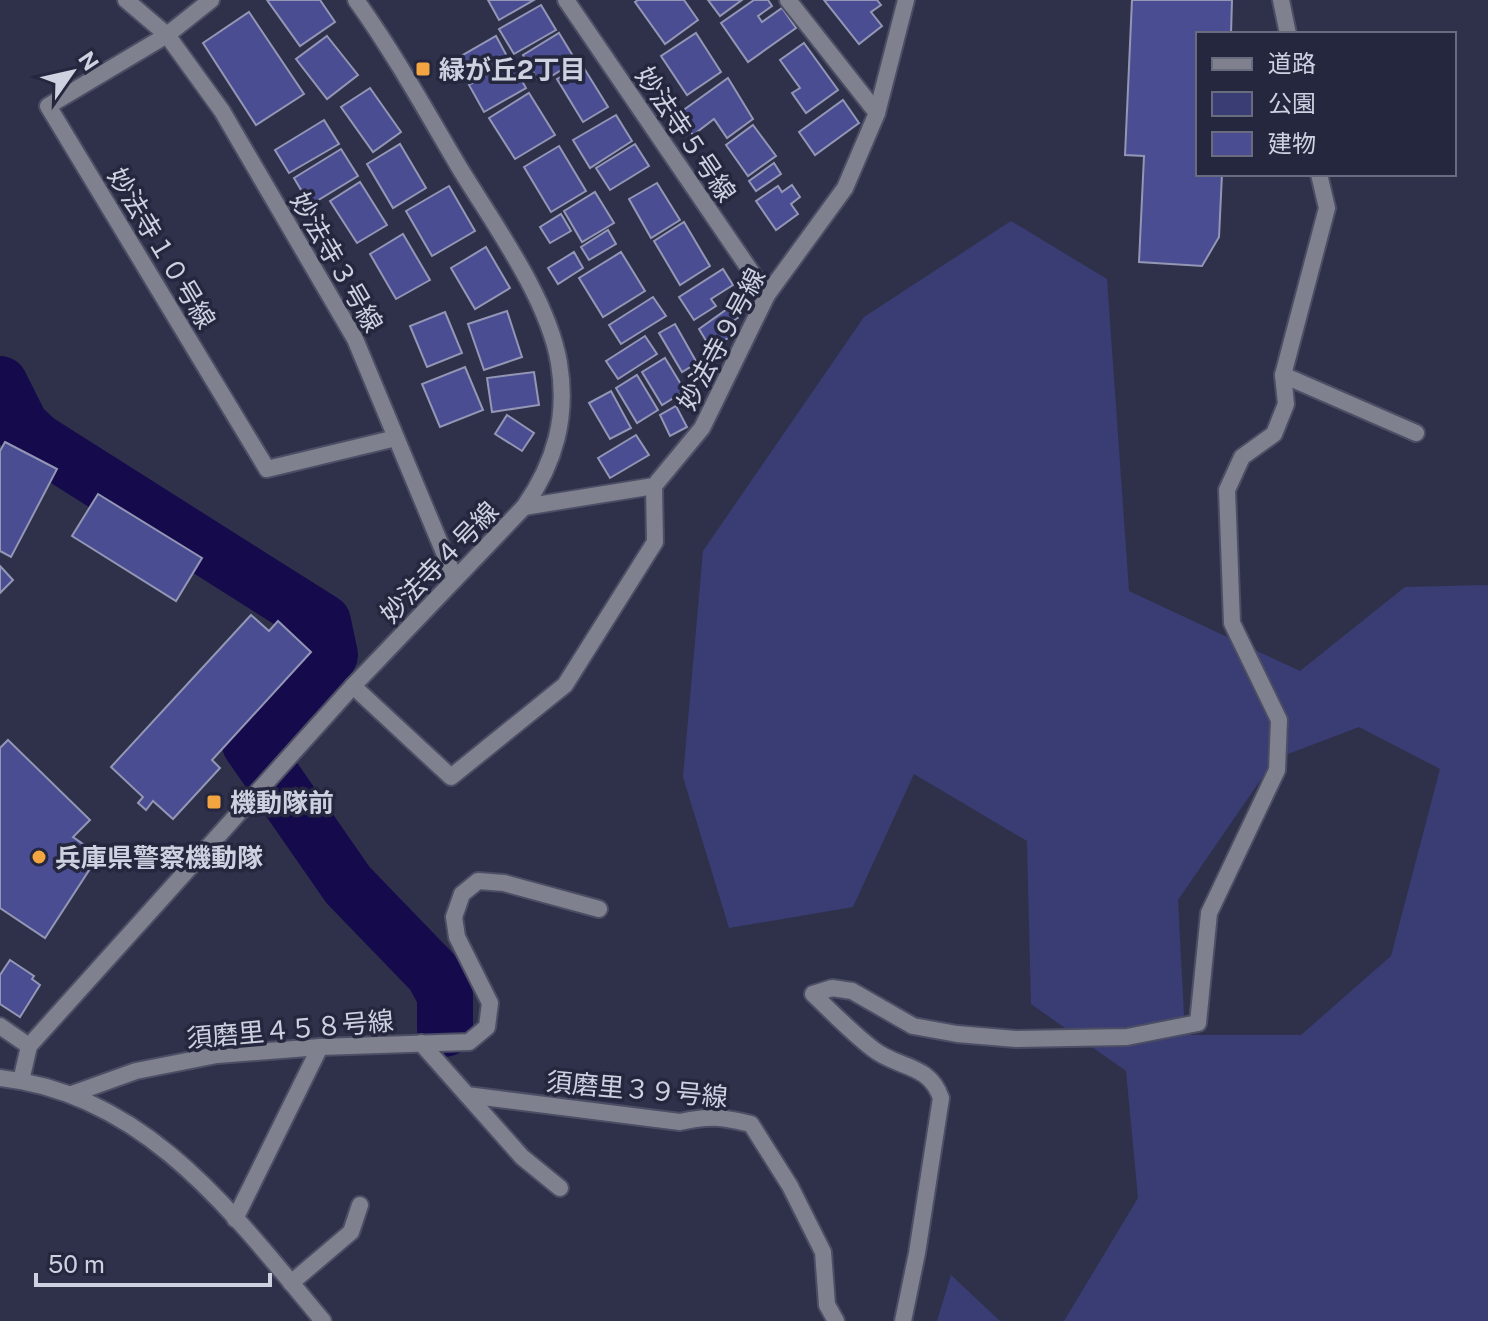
<svg xmlns="http://www.w3.org/2000/svg" width="1488" height="1321" viewBox="0 0 1488 1321" font-family="'Public Sans','Noto Sans JP',sans-serif">
<rect width="100%" height="100%" fill="#2f314a"/>
<!-- green -->
<g fill="#3a3d74" fill-rule="evenodd">
<path d="M1011,221L1107,279L1129,591L1300,671L1405,587L1488,585V1321H1064L1138,1198L1126,1071L1031,1004L1027,841L914,774L853,907L729,928L683,777L703,551L864,317ZM1359,727L1440,769L1391,956L1301,1035H1185L1178,900L1275,759Z"/>
<polygon points="951,1275 1000,1321 937,1321"/>
</g>
<g fill="none" stroke-linecap="round" stroke-linejoin="round">
<!-- river -->
<polyline stroke="#150b4c" stroke-width="56" points="0,384 21,426 37,441 323,622 330,655 323,668 250,744 348,885 433,973 445,995 445,1029"/>
</g>
<!-- building -->
<g fill="#4a4d92" stroke="#9397b5" stroke-width="2">
<polygon points="267,0 320,0 335,22 300,46"/>
<polygon points="488,0 534,0 499,20"/>
<polygon points="638,0 684,0 698,20 665,44 635,2"/>
<polygon points="708,0 742,0 720,16"/>
<polygon points="754,0 768,0 772,6 758,16 762,22 782,8 796,28 748,62 721,23"/>
<polygon points="824,0 877,0 881,5 871,12 882,26 859,44"/>
<polygon points="1132,0 1232,0 1231,34 1198,34 1198,174 1222,174 1219,237 1202,266 1139,262 1144,156 1125,155"/>
<polygon points="541,5 556,30 514,54 499,29"/>
<polygon points="249,12 304,94 256,125 203,43"/>
<polygon points="559,33 576,61 540,83 523,55"/>
<polygon points="696,33 721,72 687,95 661,56"/>
<polygon points="327,36 358,75 327,99 296,59"/>
<polygon points="496,36 508,58 468,81 456,59"/>
<polygon points="804,43 838,90 806,113 792,93 800,88 780,60"/>
<polygon points="511,61 526,88 484,112 469,85"/>
<polygon points="582,65 608,107 583,122 557,79"/>
<polygon points="728,78 753,119 727,138 714,119 693,135 678,114"/>
<polygon points="370,88 401,132 373,152 341,107"/>
<polygon points="529,93 555,135 515,159 489,118"/>
<polygon points="843,100 859,123 815,155 799,132"/>
<polygon points="616,115 632,141 590,168 573,140"/>
<polygon points="324,120 339,144 289,173 275,150"/>
<polygon points="753,125 776,156 748,176 726,145"/>
<polygon points="400,144 426,188 393,208 367,164"/>
<polygon points="635,144 649,166 610,190 596,168"/>
<polygon points="559,146 586,191 551,212 524,167"/>
<polygon points="341,149 358,176 310,205 294,178"/>
<polygon points="774,163 781,174 756,191 749,181"/>
<polygon points="360,182 387,225 357,243 330,201"/>
<polygon points="657,183 680,220 651,238 629,199"/>
<polygon points="792,185 800,197 791,204 798,214 776,230 756,201 778,186 782,192"/>
<polygon points="449,186 475,231 432,256 406,211"/>
<polygon points="595,192 614,223 582,242 564,211"/>
<polygon points="561,214 571,231 550,243 540,227"/>
<polygon points="684,222 710,266 680,285 654,241"/>
<polygon points="608,230 616,244 589,260 581,247"/>
<polygon points="403,234 430,280 396,299 370,254"/>
<polygon points="486,247 510,288 475,309 451,268"/>
<polygon points="574,252 583,268 558,284 548,268"/>
<polygon points="621,252 645,291 603,317 579,278"/>
<polygon points="723,269 733,285 711,299 716,306 694,320 679,297"/>
<polygon points="653,297 666,316 621,344 609,325"/>
<polygon points="737,302 745,313 724,327 731,336 711,349 699,329"/>
<polygon points="507,311 522,357 484,370 468,324"/>
<polygon points="445,312 462,353 427,367 410,326"/>
<polygon points="675,324 697,363 682,372 659,333"/>
<polygon points="645,336 657,354 618,379 606,361"/>
<polygon points="665,358 685,391 662,405 642,372"/>
<polygon points="465,367 483,410 440,427 422,384"/>
<polygon points="534,372 539,405 492,412 487,378"/>
<polygon points="637,375 658,410 637,423 616,388"/>
<polygon points="611,391 631,428 610,439 589,403"/>
<polygon points="676,406 687,427 670,436 660,415"/>
<polygon points="507,415 534,433 522,451 495,434"/>
<polygon points="636,435 649,455 610,478 598,458"/>
<polygon points="5,442 57,469 11,557 0,551 0,451"/>
<polygon points="98,494 202,558 176,601 72,536"/>
<polygon points="0,566 13,580 0,593"/>
<polygon points="251,615 269,631 278,621 311,652 212,760 220,768 173,819 153,801 146,810 138,803 143,797 111,767"/>
<polygon points="8,740 90,820 73,837 99,855 45,938 0,908 0,748"/>
<polygon points="10,960 34,976 32,979 40,985 20,1017 0,1004 0,975"/>
</g>
<g fill="none" stroke-linecap="round" stroke-linejoin="round">
<defs>
<g id="minor">
<polyline points="126,0 167,35 222,111 355,339 455,579"/>
<polyline points="211,0 167,35 48,106 267,469 396,438"/>
<polyline points="566,0 767,295"/>
<polyline points="788,0 877,113"/>
<polyline points="1281,0 1288,34"/>
<polyline points="1319,174 1327,208 1283,375 1416,433"/>
<polyline points="524,507 654,486 702,428 767,295 845,188 877,113 906,0"/>
<polyline points="353,686 451,777 565,685 655,542 654,486"/>
<polyline points="0,1026 29,1046"/>
<path d="M421,1043L467,1095L680,1122C711,1115 721,1117 751,1124L790,1186L823,1252L827,1305L836,1321"/>
<polyline points="72,1094 136,1071 217,1055 320,1047 469,1042 487,1027 490,1003 457,937 454,917 462,894 478,881 504,883 599,909"/>
<polyline points="467,1095 522,1157 560,1188"/>
<polyline points="235,1219 320,1047"/>
<polyline points="291,1283 351,1232 360,1205"/>
<path d="M903,1321L917,1253L941,1098C929,1063 898,1069 873,1049C852,1033 832,1012 813,994L832,988L852,991L913,1026L957,1034L1016,1039L1127,1037L1198,1023L1209,913L1277,770L1279,720L1232,623L1227,490L1242,457L1274,434L1286,404L1283,375"/>
</g>
<g id="tertiary">
<path d="M0,1078C147,1094 235,1216 323,1321"/>
<path d="M21,1081L29,1046L353,686L524,507C555,463 568,417 559,363C548,298 493,223 459,167C426,111 394,53 356,0"/>
</g>
</defs>
<!-- minor casing -->
<use href="#minor" stroke="#4c4e65" stroke-width="20"/>
<!-- tertiary casing -->
<use href="#tertiary" stroke="#4c4e65" stroke-width="20"/>
<!-- minor -->
<use href="#minor" stroke="#7f818e" stroke-width="16"/>
<!-- tertiary -->
<use href="#tertiary" stroke="#7f818e" stroke-width="16"/>
</g>
<!-- markers -->
<g fill="#f2a541" stroke="#25273f" stroke-width="3">
<rect x="415" y="61" width="16" height="16" rx="4"/>
<rect x="206" y="794" width="16" height="16" rx="4"/>
<circle cx="39" cy="857" r="8"/>
</g>
<g text-anchor="middle" dominant-baseline="central" stroke-width="7" stroke-linejoin="round" paint-order="stroke">
<!-- poi labels -->
<g font-size="26" font-weight="bold" fill="#ced1e0" stroke="#25273f" text-anchor="start">
<text x="439" y="69">緑が丘2丁目</text>
<text x="230" y="802">機動隊前</text>
<text x="55" y="857">兵庫県警察機動隊</text>
</g>
<!-- street labels -->
<g font-size="26" fill="#ced1e0" stroke="#25273f">
<text transform="translate(686 134) rotate(56)">妙法寺５号線</text>
<text transform="translate(162 248) rotate(59)">妙法寺１０号線</text>
<text transform="translate(337 262) rotate(60)">妙法寺３号線</text>
<text transform="translate(721 339) rotate(-62)">妙法寺９号線</text>
<text transform="translate(439 562) rotate(-46)">妙法寺４号線</text>
<text transform="translate(290 1029) rotate(-5)">須磨里４５８号線</text>
<text transform="translate(637 1089) rotate(5)">須磨里３９号線</text>
</g>
</g>
<!-- legend -->
<rect x="1196" y="32" width="260" height="144" fill="#25273f" stroke="#696b7f" stroke-width="2"/>
<rect x="1212" y="58" width="40" height="12" fill="#7f818e" stroke="#696b7f" stroke-width="2"/>
<text x="1268" y="72" font-size="24" fill="#ced1e0">道路</text>
<rect x="1212" y="92" width="40" height="24" fill="#3a3d74" stroke="#696b7f" stroke-width="2"/>
<text x="1268" y="112" font-size="24" fill="#ced1e0">公園</text>
<rect x="1212" y="132" width="40" height="24" fill="#4a4d92" stroke="#696b7f" stroke-width="2"/>
<text x="1268" y="152" font-size="24" fill="#ced1e0">建物</text>
<!-- north arrow -->
<g transform="translate(72 72) rotate(56)" stroke="#25273f" stroke-width="6" paint-order="stroke">
<path d="M0-6L14 30L0 20L-14 30Z" fill="#ced1e0"/>
<text y="-12" font-size="22" font-weight="bold" text-anchor="middle" fill="#ced1e0">N</text>
</g>
<!-- scale -->
<path d="M36 1273v12h234v-12" fill="none" stroke="#ced1e0" stroke-width="4"/>
<text x="48" y="1273" font-size="24" fill="#ced1e0" stroke="#25273f" stroke-width="6" paint-order="stroke">50 m</text>
</svg>
